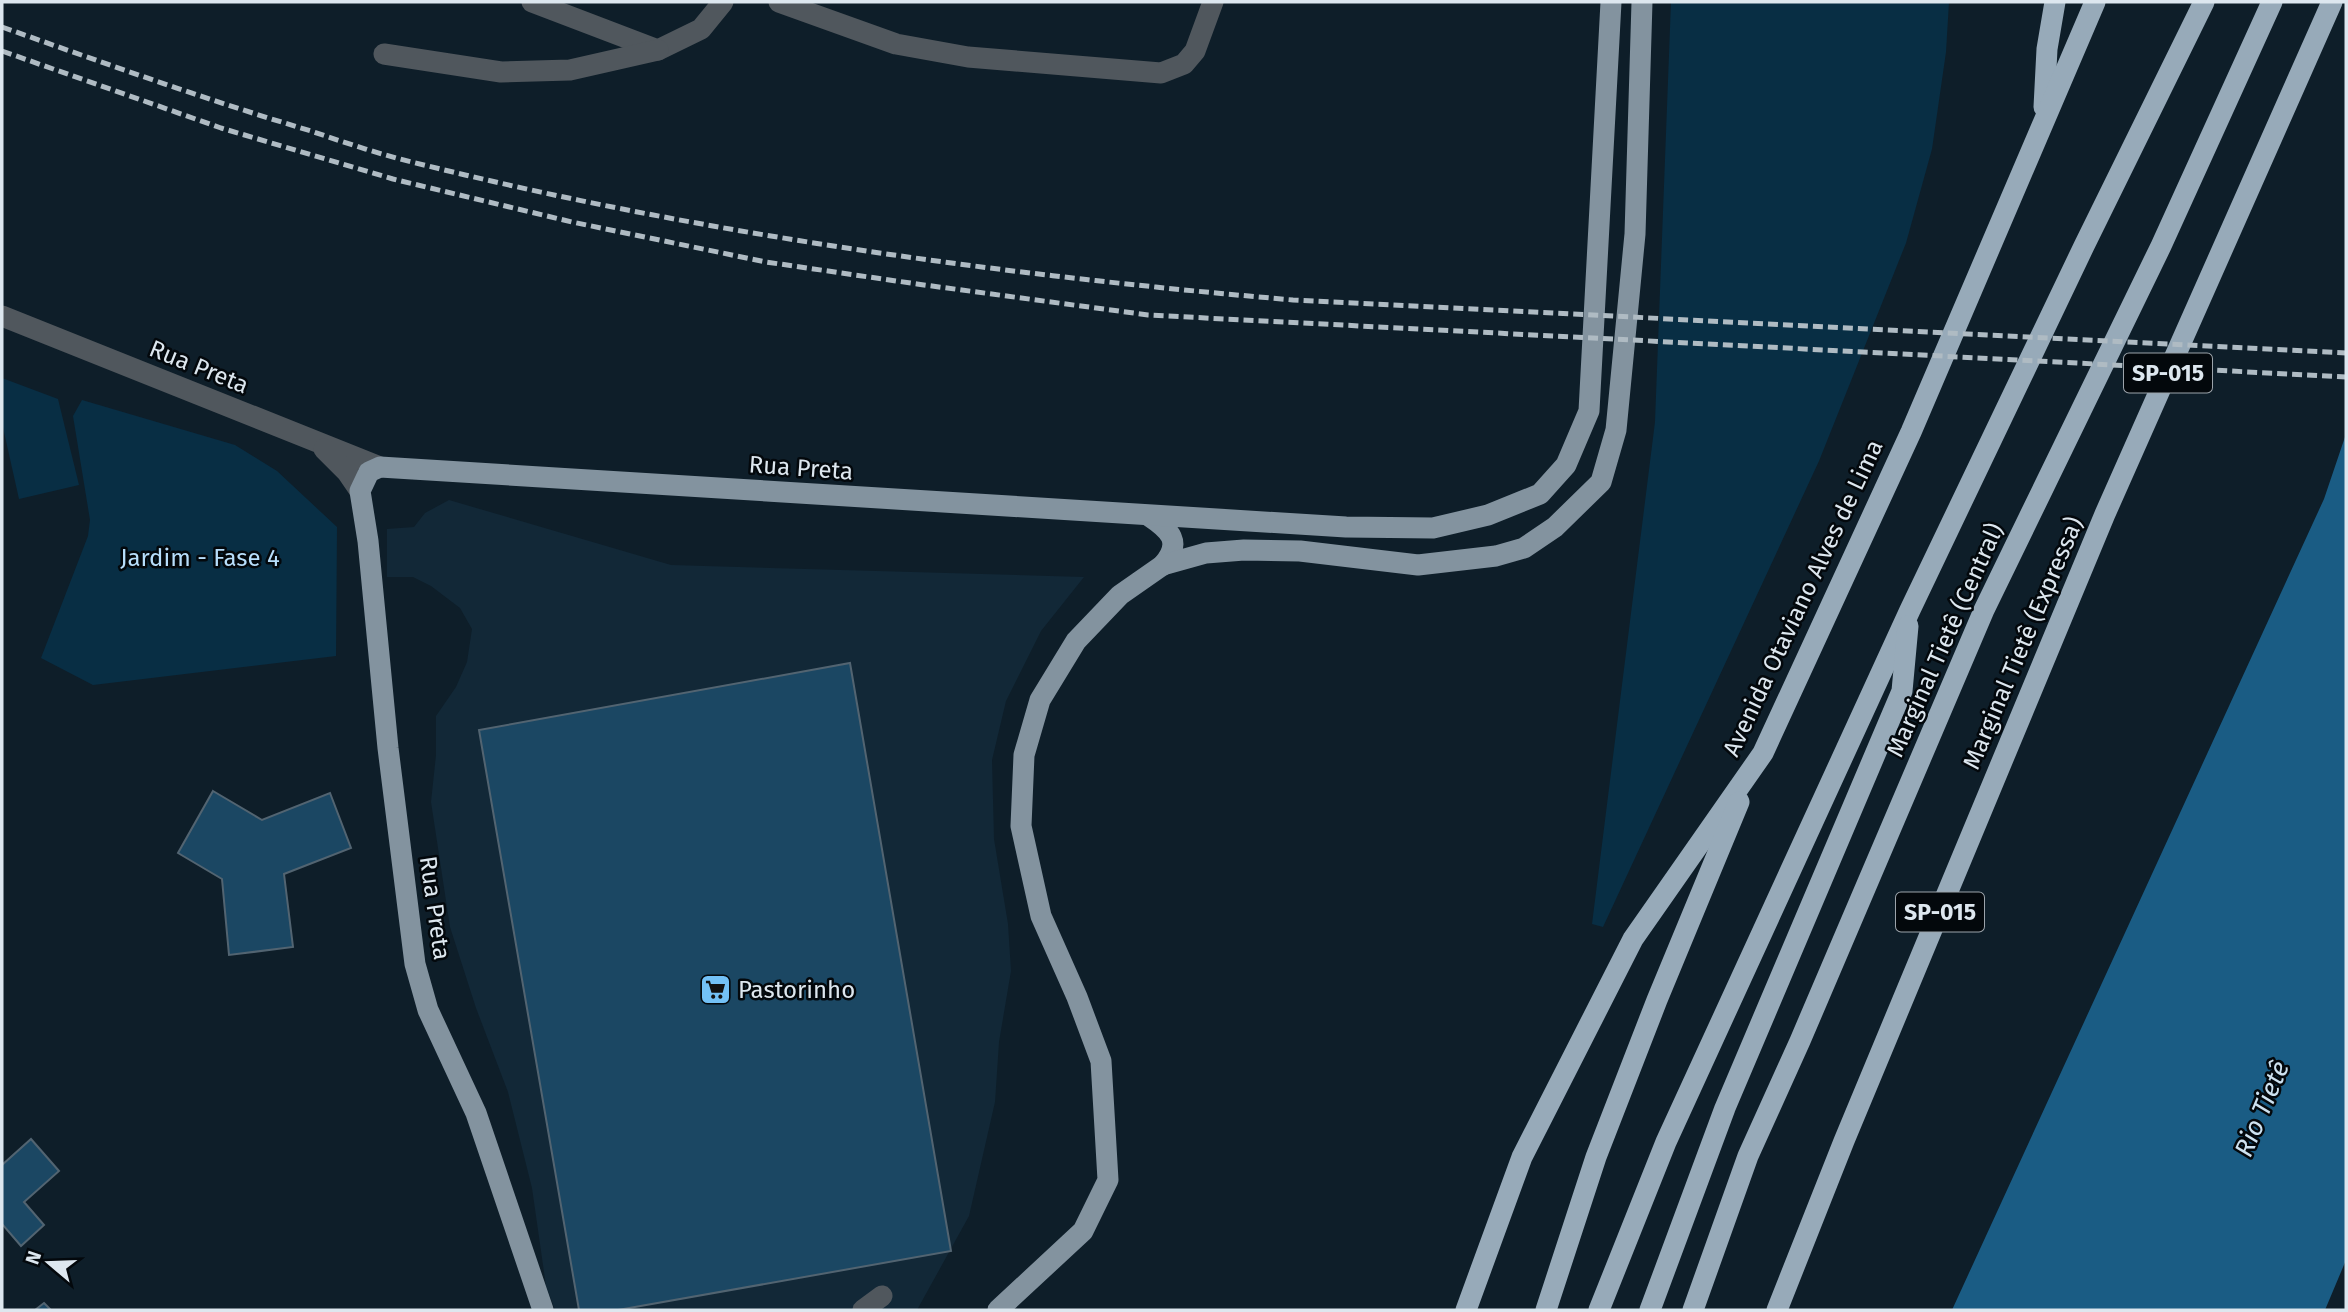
<svg xmlns="http://www.w3.org/2000/svg" width="2348" height="1312" viewBox="0 0 2348 1312" font-family="'Fira Sans',sans-serif">
<rect width="100%" height="100%" fill="#0e1e29"/>
<!-- built -->
<polygon fill="#122837" points="449,500 671,565 1084,577 1041,631 1006,701 992,760 994,839 1008,924 1011,971 999,1042 995,1102 969,1216 917,1310 555,1310 546,1286 532,1188 508,1092 476,1008 450,927 431,802 436,755 436,716 456,687 467,662 472,629 460,608 431,586 413,577 387,577 387,529 414,527 425,513"/>
<!-- green -->
<g fill="#082e44">
<polygon points="1671,2 1949,2 1946,52 1932,149 1906,243 1819,461 1603,927 1592,924 1655,422"/>
<polygon points="2,378 58,399 79,485 19,499 2,423"/>
<polygon points="82,400 235,445 277,471 337,527 336,656 93,685 41,658 88,536 90,520 73,416"/>
</g>
<!-- water -->
<polygon fill="#1a5c84" points="2346,434 2346,1260 2325,1310 1952,1310 2324,499"/>
<!-- building -->
<g fill="#1b4763" stroke="#526471" stroke-width="2">
<polygon points="850,663 951,1251 618,1310 579,1310 479,730"/>
<polygon points="213,791 262,820 330,793 351,848 284,874 293,947 229,955 222,879 178,853"/>
<polygon points="31,1139 59,1171 24,1202 44,1225 21,1246 2,1224 2,1165"/>
<polygon points="44,1303 51,1310 35,1310"/>
</g>
<g fill="none" stroke-linecap="round" stroke-linejoin="round">
<!-- lane -->
<g stroke="#50575d" stroke-width="21">
<polyline points="532,2 658,50 701,29 723,2"/>
<polyline points="384,54 501,72 570,70 658,50"/>
<polyline points="863,1310 882,1296"/>
</g>
<!-- street -->
<g stroke="#50575d" stroke-width="21">
<polyline points="779,2 896,44 968,57 1161,73 1184,64 1195,51 1213,2"/>
<polyline points="2,316 380,467"/>
<polyline points="324,449 347,472 360,491"/>
</g>
<!-- primary -->
<g stroke="#83939f" stroke-width="21">
<path d="M1149,516C1170,530 1183,542 1163,565"/>
<polyline points="543,1310 476,1113 428,1010 415,964 388,748 368,541 360,491 369,472 380,467 1346,527 1433,528 1488,515 1540,494 1566,465 1589,411 1611,2"/>
<polyline points="998,1310 1083,1231 1108,1180 1101,1061 1077,997 1041,916 1021,826 1024,755 1040,700 1076,641 1120,595 1163,565 1206,553 1244,550 1300,551 1418,565 1496,556 1524,548 1555,527 1601,482 1616,430 1635,234 1642,2"/>
</g>
<!-- highway -->
<g stroke="#97aab9" stroke-width="21">
<polyline points="2044,107 2047,49 2055,2"/>
<polyline points="1466,1310 1522,1157 1633,939 1763,753 1911,432 2095,2"/>
<polyline points="1546,1310 1596,1157 1657,1000 1739,802"/>
<polyline points="1599,1310 1666,1142 1910,610 2084,246 2204,2"/>
<polyline points="1650,1310 1725,1108 1902,691 1908,626"/>
<polyline points="1693,1310 1748,1156 1800,1041 1984,610 2161,246 2272,2"/>
<polyline points="1777,1310 1844,1141 2105,514 2332,2"/>
</g>
<!-- rail -->
<g stroke="#afbbc3" stroke-width="5" stroke-dasharray="10 5" stroke-linecap="butt">
<path d="M2,27C104,63 207,100 311,131C340,141 370,151 400,159C692,233 992,274 1293,300L2346,353"/>
<polyline points="2,51 221,128 393,179 572,222 766,262 917,284 1148,315 2346,377"/>
</g>
</g>
<!-- icons -->
<defs>
<symbol id="supermarket-square" viewBox="-11 -11 22 22"><rect x="-9" y="-9" width="18" height="18" rx="4" fill="#73c1f6" stroke="#03080c"/><path d="M-6-5.5h2.5l.6 2H6L4.5 2H-2.5L-4.4-4H-6ZM-1.5 3.2a1.3 1.3 0 1 0 .1 0ZM3 3.2a1.3 1.3 0 1 0 .1 0Z" fill="#111"/></symbol>
</defs>
<g fill-rule="evenodd">
<use href="#supermarket-square" x="698" y="972" width="35" height="35"/>
</g>
<g text-anchor="middle" dominant-baseline="central" stroke-width="5" stroke-linejoin="round" paint-order="stroke">
<!-- shield labels -->
<g fill="#03080c" stroke="#9ca4ab" stroke-width="2">
<rect x="2124" y="353.5" width="88" height="39" rx="5"/>
<rect x="1896" y="892.5" width="88" height="39" rx="5"/>
</g>
<g font-size="23" font-weight="bold" fill="#dde7ef">
<text x="2168" y="373">SP-015</text>
<text x="1940" y="912">SP-015</text>
</g>
<!-- street labels -->
<g font-size="24" fill="#dde7ef" stroke="#03080c">
<text transform="translate(199 367) rotate(22)">Rua Preta</text>
<text transform="translate(801 468) rotate(4)">Rua Preta</text>
<text transform="translate(1803 598) rotate(-65)">Avenida Otaviano Alves de Lima</text>
<text transform="translate(1945 640) rotate(-66)">Marginal Tietê (Central)</text>
<text transform="translate(2023 643) rotate(-67)">Marginal Tietê (Expressa)</text>
<text transform="translate(435 908) rotate(82)">Rua Preta</text>
</g>
<!-- park labels -->
<g font-size="24" fill="#b7defb" stroke="#03080c">
<text x="200" y="558">Jardim - Fase 4</text>
</g>
<!-- poi labels -->
<g font-size="24" fill="#dde7ef" stroke="#03080c" text-anchor="start">
<text x="738" y="990">Pastorinho</text>
</g>
<!-- water labels -->
<g font-size="26" font-style="italic" fill="#cee2f0" stroke="#03080c">
<text transform="translate(2262 1109) rotate(-67)">Rio Tietê</text>
</g>
</g>
<!-- border -->
<rect width="2348" height="1312" fill="none" stroke="#dde7ef" stroke-width="7"/>
<!-- north arrow -->
<g transform="translate(49 1263) rotate(289)" stroke="#03080c" stroke-width="5" paint-order="stroke">
<path d="M0-5L12 26L0 18L-12 26Z" fill="#dde7ef"/>
<text y="-10" font-size="19" font-weight="bold" text-anchor="middle" fill="#dde7ef">N</text>
</g>
</svg>
